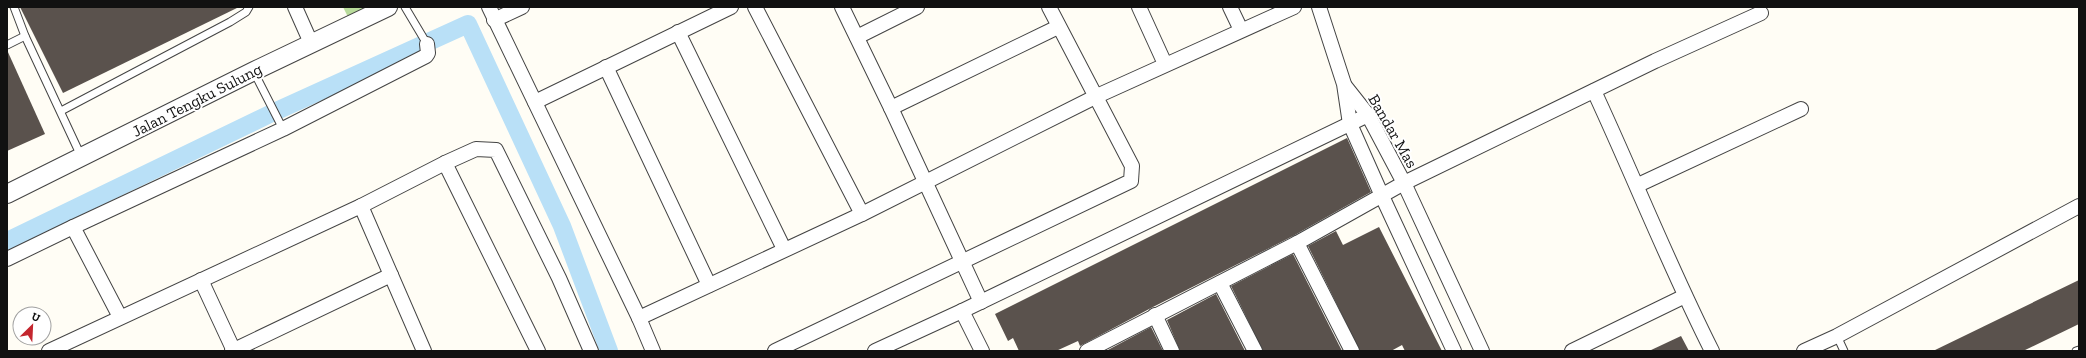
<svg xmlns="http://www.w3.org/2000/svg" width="2086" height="358" viewBox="0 0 2086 358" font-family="'Zilla Slab',serif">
<rect width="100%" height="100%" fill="#fffdf5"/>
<!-- forest -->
<polygon fill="#b9dc9c" points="343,7 368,7 348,17"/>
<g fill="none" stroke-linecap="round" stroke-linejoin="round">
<!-- canal -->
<polyline stroke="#b9e0f7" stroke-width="18" points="7,241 272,113 468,24 562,226 609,351"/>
</g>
<!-- building -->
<g fill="#5a524d">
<polygon points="20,7 239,7 63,93"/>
<polygon points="7,50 45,134 7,151"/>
<polygon points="1347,138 1371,192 1293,236 1151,308 1080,346 1078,341 1056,351 1019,351 1013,338 1008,341 995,314"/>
<polygon points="1379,227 1442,351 1405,351 1402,345 1391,351 1360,351 1308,246 1336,231 1343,245"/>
<polygon points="1293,254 1342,351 1263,351 1231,286"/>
<polygon points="2079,280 2079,324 2023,351 1933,351"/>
<polygon points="1216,294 1245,351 1180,351 1167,320"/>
<polygon points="1151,327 1163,351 1106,351"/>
<polygon points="1681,336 1689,351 1649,351"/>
</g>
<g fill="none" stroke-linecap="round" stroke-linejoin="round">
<defs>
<g id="service">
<polyline points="14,7 25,36 81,156"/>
<polyline points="405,7 427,44"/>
<polyline points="7,45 25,36"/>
<polyline points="254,72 283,129"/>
<polyline points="61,111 230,22 246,12 249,7"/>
<polyline points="1837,336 1844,351"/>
<polyline points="2076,351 2079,350"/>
</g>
<g id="minor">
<polyline points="295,7 311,43"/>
<polyline points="489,7 639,318 653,351"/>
<polyline points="755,7 862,214"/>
<polyline points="842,7 891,108 981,302"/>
<polyline points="1139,7 1165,64"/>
<polyline points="1230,7 1241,30"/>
<polyline points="1319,7 1344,84 1350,124 1382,196 1454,351"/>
<polyline points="494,20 522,7"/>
<polyline points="678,32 784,249"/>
<polyline points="857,37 917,7"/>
<polyline points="606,67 709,285"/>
<polyline points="1345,86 1368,115 1404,183 1482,351"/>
<path d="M1594,91C1634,177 1669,266 1712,351"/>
<polyline points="535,102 731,7"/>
<polyline points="891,108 1058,27"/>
<polyline points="445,163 538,351"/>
<polyline points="1638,185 1801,109"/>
<polyline points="361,206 424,351"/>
<polyline points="73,227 283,129 426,56 428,53 427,44"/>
<polyline points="1297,243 1352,351"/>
<polyline points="7,259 73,227 120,317"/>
<polyline points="201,280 234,351"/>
<polyline points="1220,283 1255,351"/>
<polyline points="962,311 982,351"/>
<polyline points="1155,315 1172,351"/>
<polyline points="639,318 862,214 1097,96 1294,7"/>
<polyline points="49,351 361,206 445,163 476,149 496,150 559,278 591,351"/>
<polyline points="232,351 391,275"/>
<polyline points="775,351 1131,181 1132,166 1049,7"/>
<polyline points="875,351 962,311 1368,115"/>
<polyline points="1087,351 1297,243 1404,183 1655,61 1761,13"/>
<polyline points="1572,351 1685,296"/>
<polyline points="1804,351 1837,336 2079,206"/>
</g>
<polyline id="tertiary" points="7,194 254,71 388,7"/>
</defs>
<!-- service casing -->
<use href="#service" stroke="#444" stroke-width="9"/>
<!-- minor casing -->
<use href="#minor" stroke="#444" stroke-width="16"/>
<!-- tertiary casing -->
<use href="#tertiary" stroke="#444" stroke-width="20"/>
<!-- service -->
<use href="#service" stroke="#fff" stroke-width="7"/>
<!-- minor -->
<use href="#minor" stroke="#fff" stroke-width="14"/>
<!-- tertiary -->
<use href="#tertiary" stroke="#fff" stroke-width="18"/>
</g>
<g text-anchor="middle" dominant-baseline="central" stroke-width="4" stroke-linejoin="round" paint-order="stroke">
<!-- street labels -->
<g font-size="16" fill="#111" stroke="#fff">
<text transform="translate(197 100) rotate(-27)">Jalan Tengku Sulung</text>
<text transform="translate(1393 131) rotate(60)">Bandar Mas</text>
</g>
</g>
<!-- border -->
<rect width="2086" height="358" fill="none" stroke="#111111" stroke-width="16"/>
<!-- north arrow -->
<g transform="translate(32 326) rotate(24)"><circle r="19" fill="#ffffff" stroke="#a0a0a0"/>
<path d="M0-3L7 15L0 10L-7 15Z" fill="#c4262e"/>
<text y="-6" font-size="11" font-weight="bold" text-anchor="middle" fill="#111111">U</text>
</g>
</svg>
